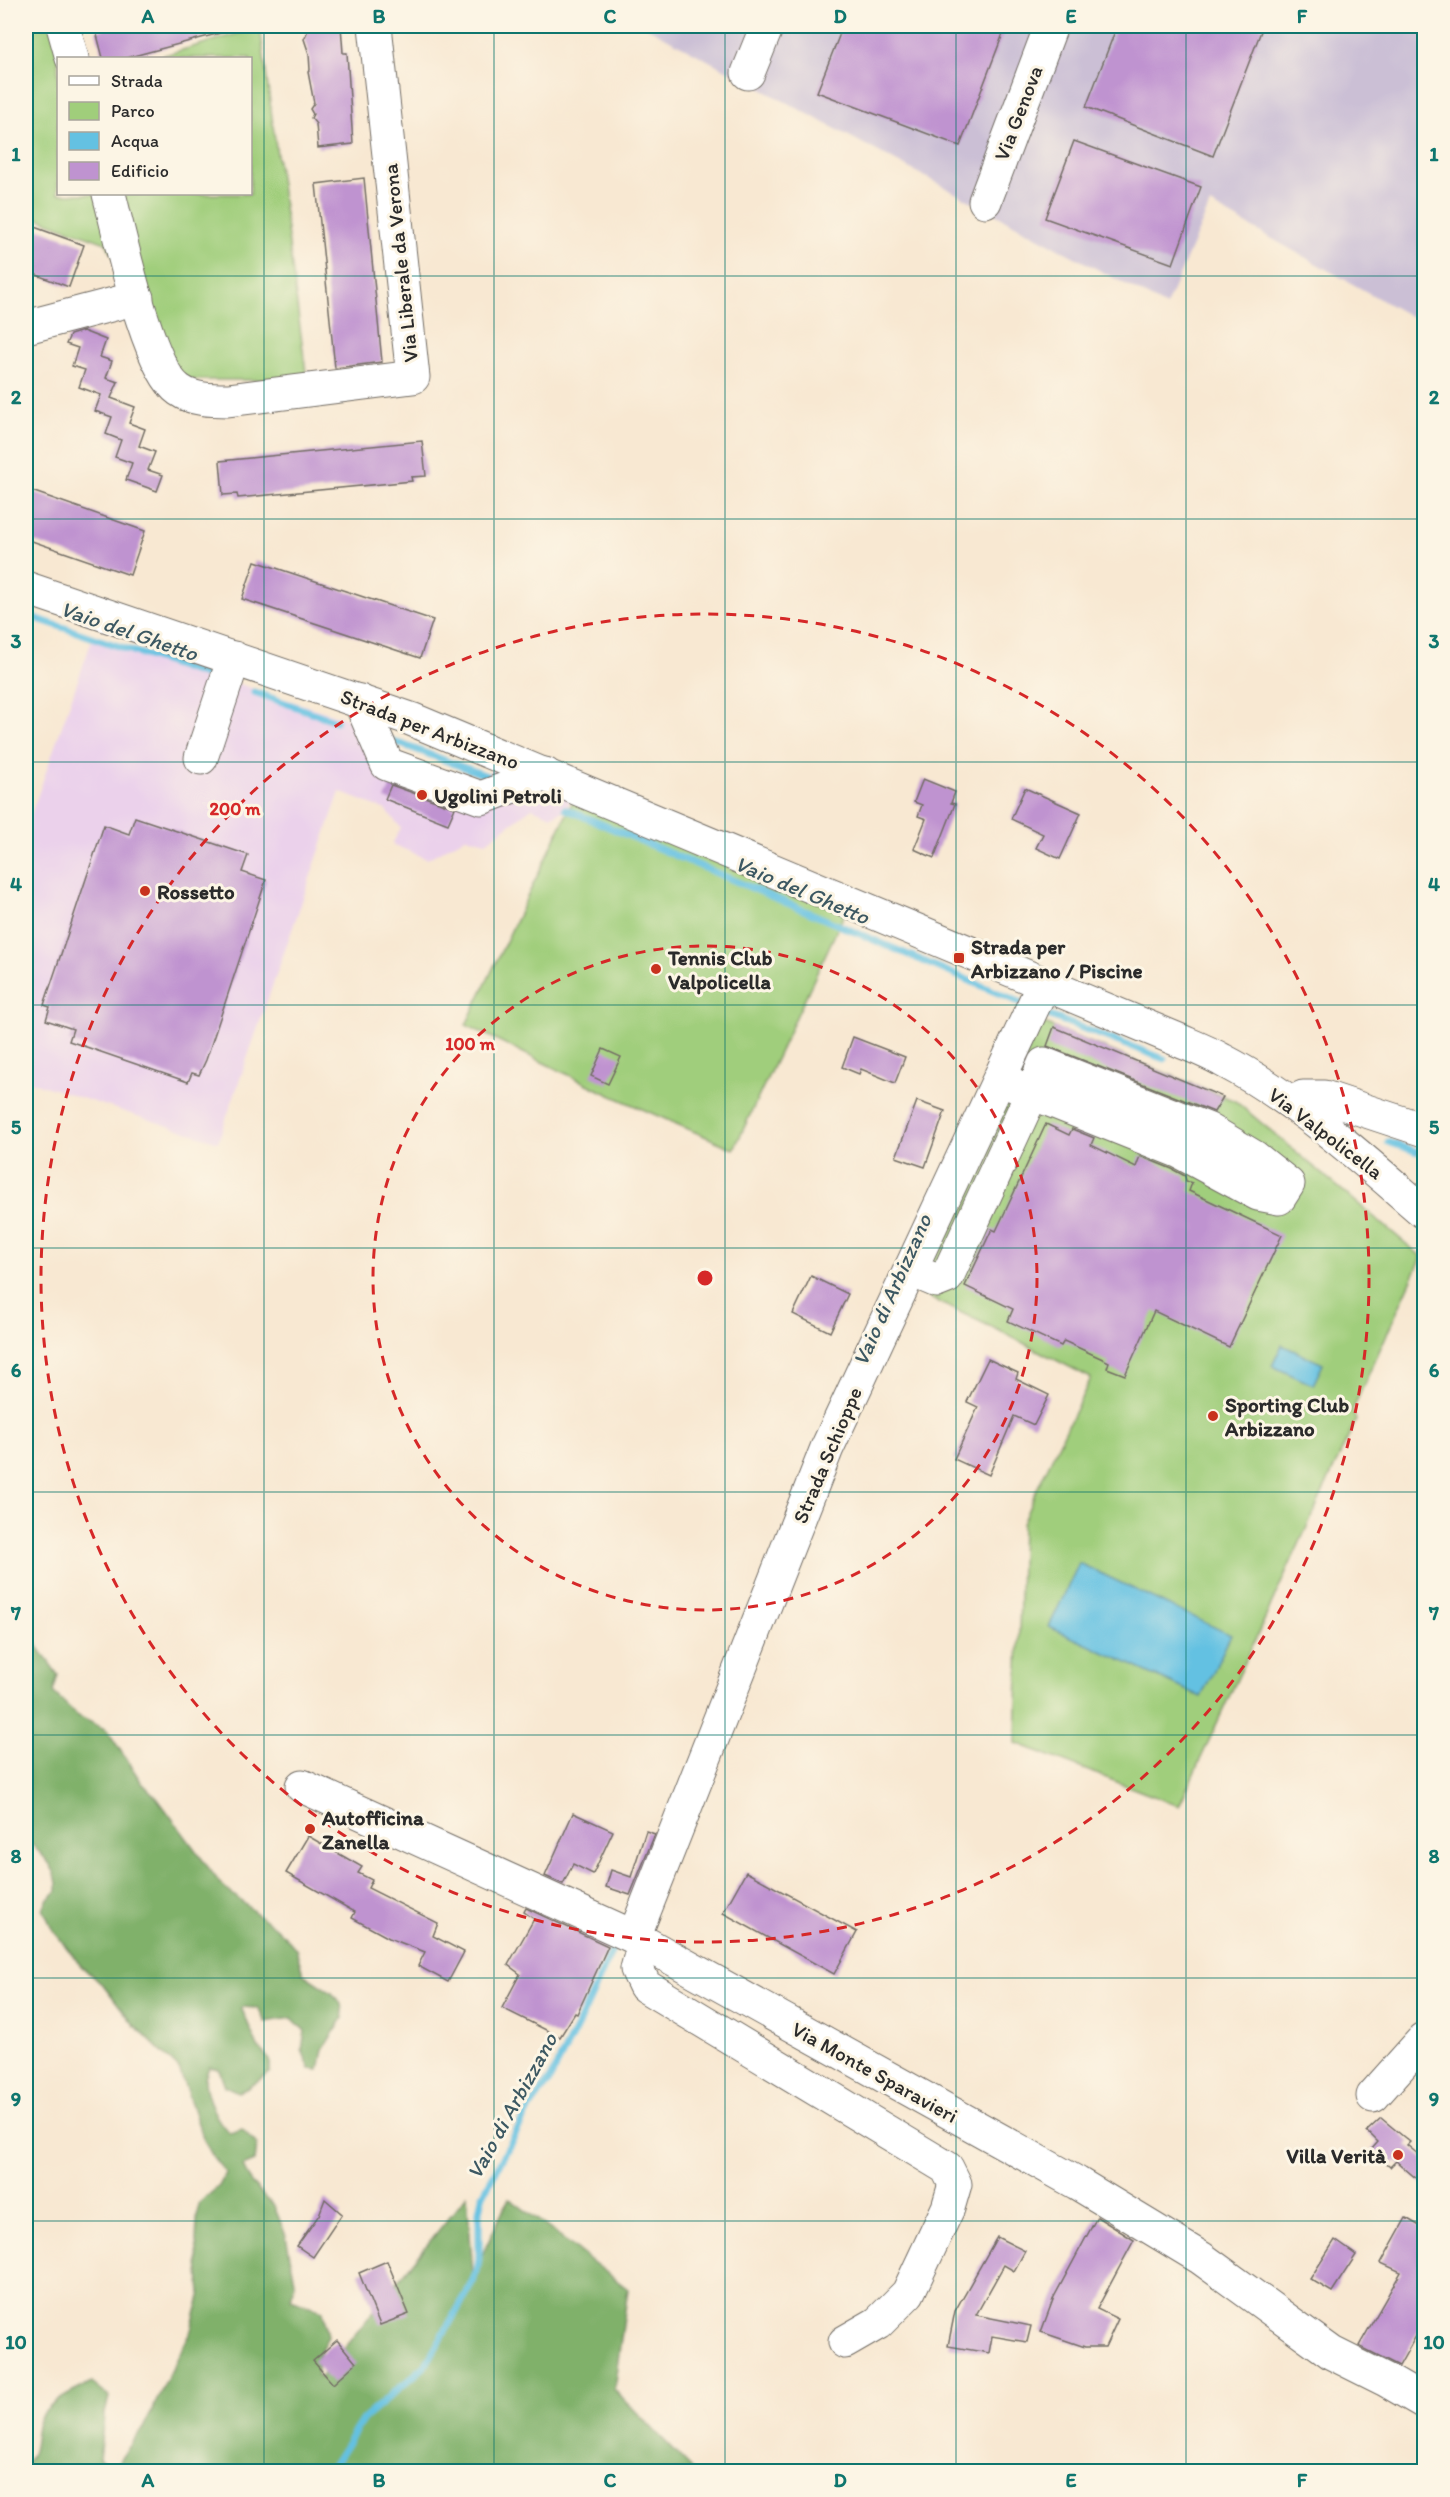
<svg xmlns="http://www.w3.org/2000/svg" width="1450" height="2497" viewBox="0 0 1450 2497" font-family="Itim,sans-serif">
<rect width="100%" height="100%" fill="#fcf5e5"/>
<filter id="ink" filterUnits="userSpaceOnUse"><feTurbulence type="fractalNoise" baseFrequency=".0167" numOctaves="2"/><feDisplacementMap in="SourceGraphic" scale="12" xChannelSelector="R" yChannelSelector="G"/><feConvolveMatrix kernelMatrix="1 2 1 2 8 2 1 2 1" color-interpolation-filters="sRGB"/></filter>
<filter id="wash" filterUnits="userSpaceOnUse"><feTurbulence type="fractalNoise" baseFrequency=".008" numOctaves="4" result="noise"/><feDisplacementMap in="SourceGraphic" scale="24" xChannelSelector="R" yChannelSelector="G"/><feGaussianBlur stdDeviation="1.35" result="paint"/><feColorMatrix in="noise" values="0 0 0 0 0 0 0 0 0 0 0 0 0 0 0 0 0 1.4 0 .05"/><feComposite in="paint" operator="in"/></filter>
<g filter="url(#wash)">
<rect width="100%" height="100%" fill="#f8e8d2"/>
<!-- built -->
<polygon fill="#ebd1eb" points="93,637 363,724 395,755 483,788 491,769 571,798 566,809 552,816 532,808 486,842 466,837 427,859 392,844 401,828 386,810 340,792 218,1142 26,1080 26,829"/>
<!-- industrial -->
<polygon fill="#cbbfd5" points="644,26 1424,26 1424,324 1210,204 1166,306"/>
<!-- green -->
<g fill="#a0ce7b" stroke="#667c53" stroke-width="1.5">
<polygon points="26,26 70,26 58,58 58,194 250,194 250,58 155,58 260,27 307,380 180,380 106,243 26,214"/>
<polygon points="573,801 845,913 734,1149 610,1095 466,1025"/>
<polygon points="1040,1022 1235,1101 1422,1257 1352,1411 1356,1420 1179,1806 1016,1743 1022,1524 1035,1493 1091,1378 1002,1332 913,1290"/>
</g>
<!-- forest -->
<path fill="#80b16b" stroke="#566e4b" stroke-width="1.5" d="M26,1630L58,1675L53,1692L78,1716L107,1730L142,1783L157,1798L222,1886L284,1935L296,1949L303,1974L332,1993L341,2004L343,2018L323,2049L319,2070L310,2069L302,2050L305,2031L292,2018L265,2022L258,2008L241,2007L258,2047L270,2060V2072L246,2089L238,2092L225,2086L219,2069L209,2067C208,2071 205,2076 205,2081C206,2097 217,2123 230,2133L242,2129L257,2144L255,2161L243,2166L251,2183L274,2206L286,2236L295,2281L291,2299L323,2311L328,2336L317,2359V2376L320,2378L467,2195L473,2274L509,2198L628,2289L614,2389L694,2471H26V2462C36,2452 34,2440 37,2426C42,2405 74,2391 92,2383L109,2397L104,2416L99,2459L113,2469L143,2428L190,2333L201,2293L196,2241L198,2204L219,2186L226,2173L213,2157L203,2138L179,2069L134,2025L105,1987L81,1966L53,1930L43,1909L47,1900L57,1891C59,1867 41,1854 26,1839Z"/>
<!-- water -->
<g fill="#64c1e2" stroke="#487686" stroke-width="1.5">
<polygon points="1282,1345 1323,1364 1313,1385 1272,1366"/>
<polygon points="1079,1563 1231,1635 1201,1697 1049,1627"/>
</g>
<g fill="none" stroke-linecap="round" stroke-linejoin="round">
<!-- stream -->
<g stroke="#64c1e2" stroke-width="7">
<polyline points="26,615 219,680"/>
<polyline points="254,692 336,721"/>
<polyline points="393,741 487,776"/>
<polyline points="566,809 1024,1004"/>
<polyline points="1042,1013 1164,1059"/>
<polyline points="1388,1142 1424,1154"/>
<polyline points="329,2472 363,2419 425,2366 467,2293 477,2271 479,2258 479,2211 482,2197 528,2110 549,2081 579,2023 617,1940"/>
</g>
</g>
<g id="blocks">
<!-- building -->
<g fill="#bf93d0">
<polygon points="115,26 227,26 228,31 126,58 103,58 96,31"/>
<polygon points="310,26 341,26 343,53 347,53 353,144 318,148 316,124 311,118 313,114 310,109 314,103 308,72 310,70 309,54 304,39"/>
<polygon points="843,26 1006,26 960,146 817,92"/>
<polygon points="1117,26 1263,26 1213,156 1086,107"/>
<polygon points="1074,141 1201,187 1173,264 1045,218"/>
<polygon points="364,178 382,362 335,368 316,184"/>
<polygon points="26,224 84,245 69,287 26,271"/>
<polygon points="83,331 106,340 100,357 112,361 106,378 118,382 111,398 135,407 129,423 145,429 139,446 155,452 148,470 163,475 157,491 126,480 132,463 115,457 121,440 106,434 112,417 95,411 101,395 79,387 85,370 72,366 78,348 66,344 70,335"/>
<polygon points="422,441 426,476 411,477 412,481 238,498 237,494 223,495 220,461"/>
<polygon points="26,489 145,531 130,575 26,539"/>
<polygon points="255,561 433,620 420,658 242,599"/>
<polygon points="923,779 955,792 951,803 955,804 934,858 914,849 926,819 918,816 922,805 914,802"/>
<polygon points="391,785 455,808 448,824 385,799"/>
<polygon points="1025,788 1081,813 1060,859 1036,848 1043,834 1011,819"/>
<polygon points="135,817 248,855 242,872 266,880 206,1060 199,1075 192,1073 188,1082 69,1041 73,1029 46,1020 50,1007 44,1005 104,825 129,834"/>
<polygon points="1054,1027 1223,1097 1214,1112 1047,1046"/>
<polygon points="853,1037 905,1057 895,1083 861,1069 859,1074 842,1067"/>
<polygon points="603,1049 621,1057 608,1084 591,1076"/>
<polygon points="917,1101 945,1111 925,1167 896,1157"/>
<polygon points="1046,1124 1069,1135 1072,1129 1094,1138 1091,1145 1136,1167 1140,1156 1172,1169 1185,1176 1186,1181 1192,1183 1189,1191 1282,1235 1229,1347 1154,1311 1125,1375 1107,1368 1109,1362 1064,1341 1061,1346 1008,1321 1013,1309 965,1286 992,1229 996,1231"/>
<polygon points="811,1276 848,1294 830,1332 793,1314"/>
<polygon points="988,1359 1018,1373 1016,1379 1049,1395 1034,1425 1014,1416 989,1475 954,1459 978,1407 967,1402"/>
<polygon points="573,1813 613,1831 593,1874 573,1864 563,1884 545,1876"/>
<polygon points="646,1831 655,1834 630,1895 606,1887 611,1870 631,1877"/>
<polygon points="308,1836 362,1867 358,1873 372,1880 368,1888 438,1923 433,1936 464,1952 448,1982 418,1966 425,1952 389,1938 352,1918 355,1912 286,1873"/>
<polygon points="746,1872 857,1932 834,1974 723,1913"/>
<polygon points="526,1908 608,1946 577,2014 575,2013 560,2037 502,2008 520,1974 508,1965 534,1919 524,1912"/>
<polygon points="1381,2118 1410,2142 1407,2145 1425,2160 1425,2186 1396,2161 1390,2167 1371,2150 1378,2142 1367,2131"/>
<polygon points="325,2199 342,2214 313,2257 297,2246 319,2215"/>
<polygon points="1097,2217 1134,2240 1097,2309 1118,2319 1105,2347 1085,2347 1041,2332 1054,2297"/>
<polygon points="1406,2218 1425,2229 1425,2320 1399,2366 1359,2346 1401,2272 1381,2263"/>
<polygon points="997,2237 1025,2251 1014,2271 1004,2265 976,2315 1031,2326 1027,2342 992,2336 989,2353 948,2346 955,2311"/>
<polygon points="1335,2240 1356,2255 1332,2292 1310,2279"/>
<polygon points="387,2261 409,2314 380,2325 359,2273"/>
<polygon points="337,2340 356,2363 333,2384 313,2361"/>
</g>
</g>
</g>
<g filter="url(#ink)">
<use href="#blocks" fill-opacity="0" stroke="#736d65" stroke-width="1.5"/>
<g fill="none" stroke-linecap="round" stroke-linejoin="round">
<defs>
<g id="minor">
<polyline points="63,26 72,58"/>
<polyline points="748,73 767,26"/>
<path d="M109,194C120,235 147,368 179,390C193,400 212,400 228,400L413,377L375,26"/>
<polyline points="985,201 1051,26"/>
<polyline points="26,327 137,298"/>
<polyline points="360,701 387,764 481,798 545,774"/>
<polyline points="201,758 234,658"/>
<polyline points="1292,1103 1303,1097 1324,1097 1424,1130"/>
<polyline points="911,1270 937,1281 947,1277 1032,1093 1180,1152 1258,1194 1279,1198 1288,1184 1254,1157 1207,1129 1044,1064 1032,1093 1000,1079"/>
<polyline points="302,1786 634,1937 1077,2183 1201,2258 1332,2353 1386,2380 1424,2402"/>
<polyline points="634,1937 827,1448 1044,983"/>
<polyline points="644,1943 637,1969 645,1986 947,2168 955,2184 948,2208 908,2293 878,2323 845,2342"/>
<polyline points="1373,2096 1424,2039"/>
</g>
<path id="major" d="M26,588L411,719L1176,1039C1192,1046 1208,1052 1222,1060C1297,1099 1361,1158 1424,1212"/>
</defs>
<!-- minor casing -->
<use href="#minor" stroke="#736d65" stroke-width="35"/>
<!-- major casing -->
<use href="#major" stroke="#736d65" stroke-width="35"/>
<!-- minor -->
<use href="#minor" stroke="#fff" stroke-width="33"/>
<!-- major -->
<use href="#major" stroke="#fff" stroke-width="33"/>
</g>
</g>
<!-- grid -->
<path fill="none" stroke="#0f766e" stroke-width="1.5" stroke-opacity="0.55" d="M264,26V2472M494,26V2472M725,26V2472M956,26V2472M1186,26V2472M26,276H1424M26,519H1424M26,762H1424M26,1005H1424M26,1248H1424M26,1492H1424M26,1735H1424M26,1978H1424M26,2221H1424"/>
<!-- distance rings -->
<g fill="none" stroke="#d62828" stroke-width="3" stroke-dasharray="10 8">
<circle cx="705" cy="1278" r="332"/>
<circle cx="705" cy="1278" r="664"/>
</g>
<!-- markers -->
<g fill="#c8321e" stroke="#fcf5e5" stroke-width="2">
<circle cx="422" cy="795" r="6"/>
<circle cx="145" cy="891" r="6"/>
<rect x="953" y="952" width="12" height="12" rx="3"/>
<circle cx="656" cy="969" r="6"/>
<circle cx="1213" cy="1416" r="6"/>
<circle cx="310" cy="1829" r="6"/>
<circle cx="1398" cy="2155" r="6"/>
</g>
<g text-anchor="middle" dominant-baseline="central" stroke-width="6" stroke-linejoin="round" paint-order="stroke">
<!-- street labels -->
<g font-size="21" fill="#2b2b2b" stroke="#fcf5e5">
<text transform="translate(1018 113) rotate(-69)">Via Genova</text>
<text transform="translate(400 263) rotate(-96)">Via Liberale da Verona</text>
<text transform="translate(430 729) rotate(21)">Strada per Arbizzano</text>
<text transform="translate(1326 1133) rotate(37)">Via Valpolicella</text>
<text transform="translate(827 1455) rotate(-67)">Strada Schioppe</text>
<text transform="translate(875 2072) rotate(29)">Via Monte Sparavieri</text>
</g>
<!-- poi labels -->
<g font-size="21" font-weight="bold" fill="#2b2b2b" stroke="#fcf5e5" text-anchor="start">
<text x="434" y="795">Ugolini Petroli</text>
<text x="157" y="891">Rossetto</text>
<text x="971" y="946">Strada per<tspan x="971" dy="24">Arbizzano / Piscine</tspan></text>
<text x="668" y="957">Tennis Club<tspan x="668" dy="24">Valpolicella</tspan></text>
<text x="1225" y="1404">Sporting Club<tspan x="1225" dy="24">Arbizzano</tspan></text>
<text x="322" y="1817">Autofficina<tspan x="322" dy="24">Zanella</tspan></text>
<text x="1386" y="2155" text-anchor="end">Villa Verità</text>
</g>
<!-- water labels -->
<g font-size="22" font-style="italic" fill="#3c5862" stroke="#fcf5e5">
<text transform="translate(129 631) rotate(19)">Vaio del Ghetto</text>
<text transform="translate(802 890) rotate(23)">Vaio del Ghetto</text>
<text transform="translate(892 1290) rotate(-66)">Vaio di Arbizzano</text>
<text transform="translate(512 2106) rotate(-61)">Vaio di Arbizzano</text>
</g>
</g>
<circle cx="705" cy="1278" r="9" fill="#d62828" stroke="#fcf5e5" stroke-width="3"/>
<g font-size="18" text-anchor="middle" font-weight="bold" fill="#d62828" stroke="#fcf5e5" stroke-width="6" stroke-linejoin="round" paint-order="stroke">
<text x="235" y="815">200 m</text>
<text x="470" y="1050">100 m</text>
</g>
<!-- margin -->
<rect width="1450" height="2497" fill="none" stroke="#fcf5e5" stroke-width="66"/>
<!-- legend -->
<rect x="57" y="57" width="195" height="138" fill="#fcf5e5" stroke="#a8a49b" stroke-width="1.5"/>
<rect x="69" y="76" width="30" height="9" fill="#ffffff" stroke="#a8a49b" stroke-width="1.5"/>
<text x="111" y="87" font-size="18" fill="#2b2b2b">Strada</text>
<rect x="69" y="102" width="30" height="18" fill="#a0ce7b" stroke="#a8a49b" stroke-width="1.5"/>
<text x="111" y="117" font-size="18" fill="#2b2b2b">Parco</text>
<rect x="69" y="132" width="30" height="18" fill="#64c1e2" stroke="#a8a49b" stroke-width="1.5"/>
<text x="111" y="147" font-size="18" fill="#2b2b2b">Acqua</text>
<rect x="69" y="162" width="30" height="18" fill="#bf93d0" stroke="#a8a49b" stroke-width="1.5"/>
<text x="111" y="177" font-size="18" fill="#2b2b2b">Edificio</text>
<rect x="33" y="33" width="1384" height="2431" fill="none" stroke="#0f766e" stroke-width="2"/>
<g font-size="20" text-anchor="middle" font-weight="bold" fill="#0f766e">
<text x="148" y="23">A</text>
<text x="379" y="23">B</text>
<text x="610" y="23">C</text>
<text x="840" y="23">D</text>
<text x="1071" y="23">E</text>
<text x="1302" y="23">F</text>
<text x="16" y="161">1</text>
<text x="1434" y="161">1</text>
<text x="16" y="404">2</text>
<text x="1434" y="404">2</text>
<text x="16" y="648">3</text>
<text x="1434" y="648">3</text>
<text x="16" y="891">4</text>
<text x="1434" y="891">4</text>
<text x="16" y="1134">5</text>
<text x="1434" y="1134">5</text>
<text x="16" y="1377">6</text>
<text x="1434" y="1377">6</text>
<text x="16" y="1620">7</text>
<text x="1434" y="1620">7</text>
<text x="16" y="1863">8</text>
<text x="1434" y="1863">8</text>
<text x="16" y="2106">9</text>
<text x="1434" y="2106">9</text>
<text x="16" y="2349">10</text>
<text x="1434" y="2349">10</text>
<text x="148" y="2487">A</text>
<text x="379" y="2487">B</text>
<text x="610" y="2487">C</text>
<text x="840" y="2487">D</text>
<text x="1071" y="2487">E</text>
<text x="1302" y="2487">F</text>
</g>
</svg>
